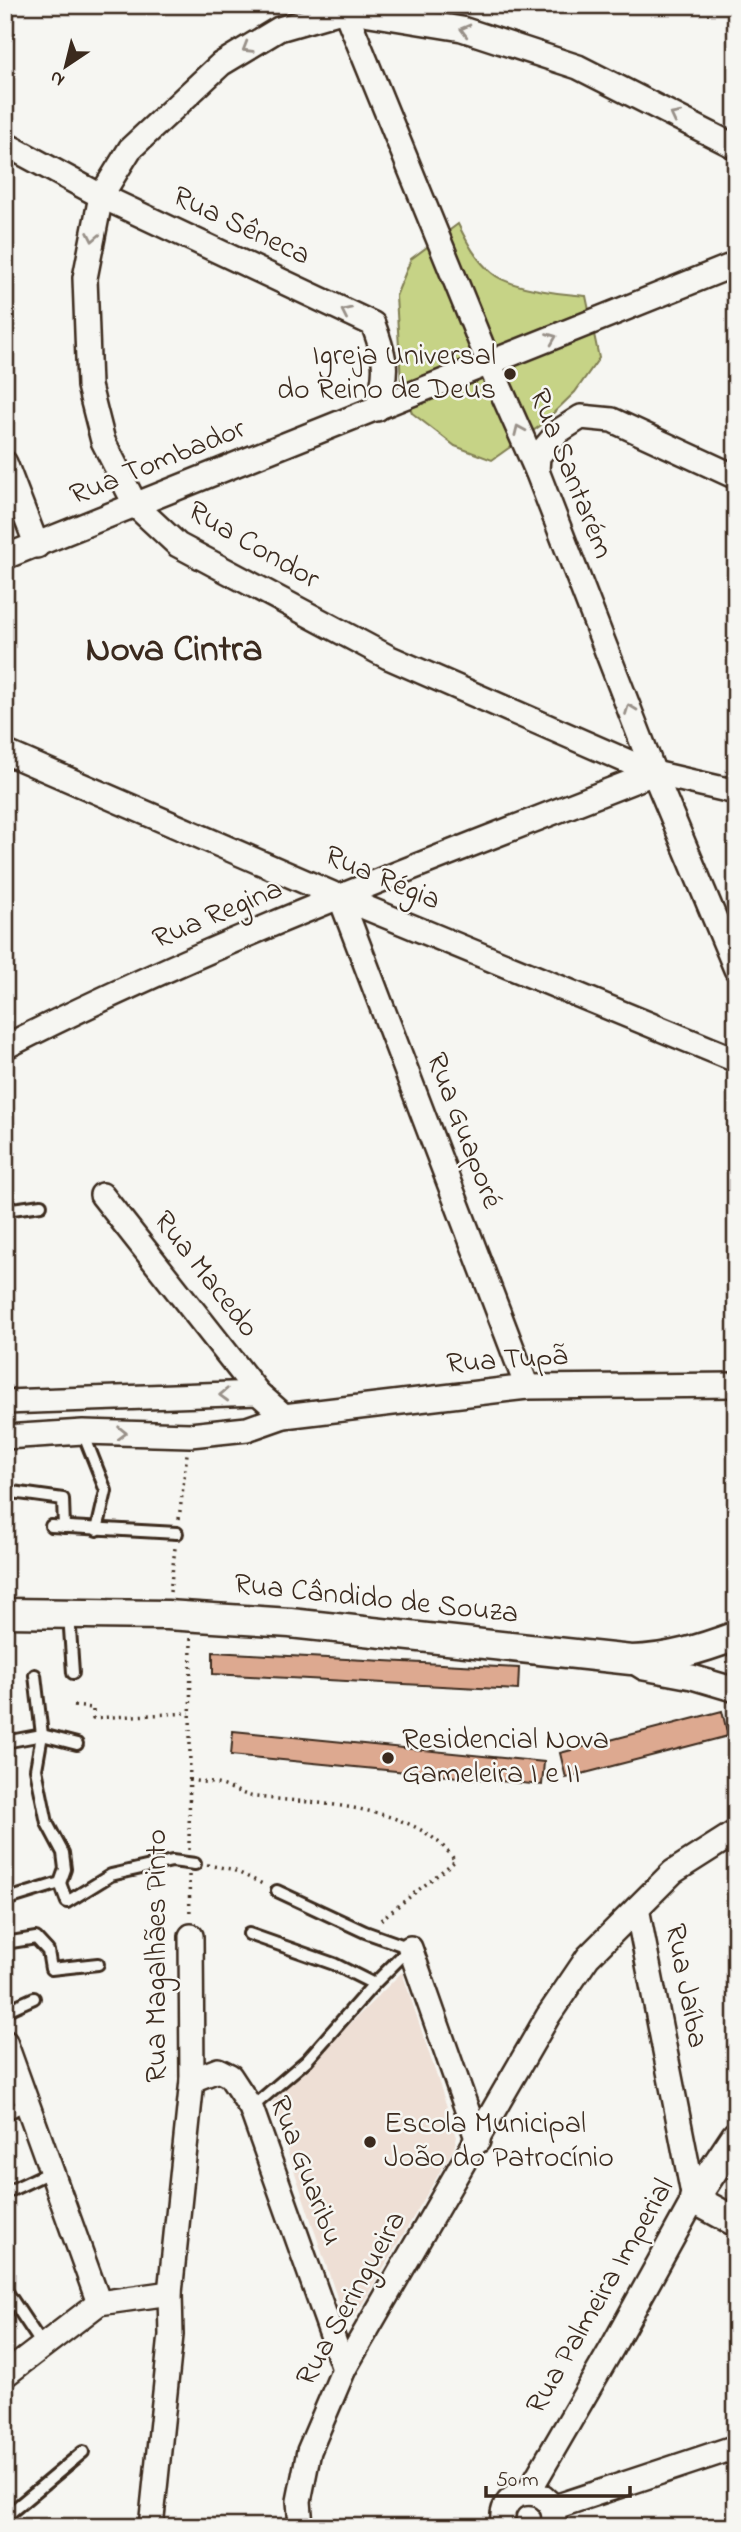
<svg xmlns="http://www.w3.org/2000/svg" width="741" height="2532" viewBox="0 0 741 2532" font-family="'Indie Flower',sans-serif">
<rect width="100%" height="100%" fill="#f6f6f2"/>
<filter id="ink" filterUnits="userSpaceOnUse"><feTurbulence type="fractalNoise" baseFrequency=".0143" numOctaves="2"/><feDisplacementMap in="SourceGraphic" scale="14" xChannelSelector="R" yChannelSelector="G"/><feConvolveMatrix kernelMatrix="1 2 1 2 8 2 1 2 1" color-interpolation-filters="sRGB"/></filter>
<g filter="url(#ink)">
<!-- built -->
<polygon fill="#eedfd5" points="402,1972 457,2137 454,2148 354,2318 343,2315 273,2108 273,2101"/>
<!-- green -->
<path fill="#c6d386" stroke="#807e52" stroke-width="2" d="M458,224C467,242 476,260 492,273C509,288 563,294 586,296L599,358L575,392L540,426L492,460L455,446L412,413L401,382L396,296L411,259Z"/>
<!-- building -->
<g fill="#dda990" stroke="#3b2a1e" stroke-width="2">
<polygon points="213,1652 519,1668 518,1690 213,1674"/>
<polygon points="722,1711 728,1736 566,1778 560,1753"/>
<polygon points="233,1731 544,1762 542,1785 231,1755"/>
</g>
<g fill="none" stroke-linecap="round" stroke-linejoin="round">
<defs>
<g id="service">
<polyline points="5,1210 41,1205"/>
<polyline points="83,1433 106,1491 97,1530"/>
<polyline points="5,1491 63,1499 64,1527"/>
<polyline points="51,1526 177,1533"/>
<polyline points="69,1614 73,1673"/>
<polyline points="5,1742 42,1735 77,1744"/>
<polyline points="60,1883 67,1902 111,1875 172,1861 195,1864"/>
<polyline points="5,1900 60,1883 65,1869 63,1853 47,1823 36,1769 42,1735 35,1675"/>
<polyline points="249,1934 334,1964 374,1984"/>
<polyline points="5,1943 36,1938 48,1951 51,1969 98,1964"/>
<polyline points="5,2011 34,1998"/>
<polyline points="251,2108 307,2060 374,1984 410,1948 365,1932 277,1891"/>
<polyline points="5,2115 27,2103"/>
<polyline points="5,2193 52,2171"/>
<polyline points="5,2289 43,2346"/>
<polyline points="5,2517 83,2452"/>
</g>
<g id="minor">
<polyline points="343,5 489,363 537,471 654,773 736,969"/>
<path d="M5,144L101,196L373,324C387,361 388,371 377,409"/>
<polyline points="736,147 578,67 462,29 345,10 279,29 221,64 130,149 101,196 85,278 89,386 103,441 136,506 178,545 388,657 654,773 736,792"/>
<polyline points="5,463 37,546"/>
<polyline points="537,471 538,456 559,431 581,417 612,420 736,477"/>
<polyline points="5,557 736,264"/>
<polyline points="5,752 340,897 736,1060"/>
<polyline points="340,897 527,1387"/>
<path d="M5,1047C214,940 436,859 654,773"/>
<polyline points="102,1195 258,1393"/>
<polyline points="5,1402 258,1393 284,1416"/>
<polyline points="5,1437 83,1432 190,1435 247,1429 284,1416 527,1387 736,1385"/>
<polyline points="631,1660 644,1668 692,1677 736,1690"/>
<polyline points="410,1948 478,2141"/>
<polyline points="5,2042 99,2303"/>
<polyline points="192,2080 218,2070 230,2076 251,2108 344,2369"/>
<polyline points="5,2375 99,2303 170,2293"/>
<polyline points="528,2493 612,2348 694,2199 637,1908"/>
<polyline points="552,2508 736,2447"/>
<polyline points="151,2527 171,2335 170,2293 192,2080 191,1936"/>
<polyline points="301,2527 299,2501 309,2451 344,2369 548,2016 588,1957 673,1872 736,1832"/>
<path d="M504,2527C493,2484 562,2480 553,2527"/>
</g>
<g id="tertiary">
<path d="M5,1613L167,1615L290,1623L631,1660C669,1659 701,1649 736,1636"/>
<polyline points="736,2136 694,2199 736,2222"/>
</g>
</defs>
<!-- service casing -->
<use href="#service" stroke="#3b2a1e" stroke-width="16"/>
<!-- minor casing -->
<use href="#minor" stroke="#3b2a1e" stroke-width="28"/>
<!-- tertiary casing -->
<use href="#tertiary" stroke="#3b2a1e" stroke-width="33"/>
<!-- path -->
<g stroke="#3b2a1e" stroke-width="3.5" stroke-dasharray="2 5" stroke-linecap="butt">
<polyline points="179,1519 187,1454"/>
<polyline points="170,1592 175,1548"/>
<polyline points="74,1706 93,1708 93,1718 190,1713"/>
<path d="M189,1780C199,1782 210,1782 221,1785C233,1788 244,1796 256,1797C318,1804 418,1804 455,1861L378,1922"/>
<polyline points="189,1850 191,1637"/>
<polyline points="207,1865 231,1869 265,1885"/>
<polyline points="189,1875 190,1917"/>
</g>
<!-- service -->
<use href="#service" stroke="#f6f6f2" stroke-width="10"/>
<!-- minor -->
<use href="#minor" stroke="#f6f6f2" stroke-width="23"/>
<!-- tertiary -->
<use href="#tertiary" stroke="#f6f6f2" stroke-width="28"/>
</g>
<!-- one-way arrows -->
<defs><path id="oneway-chevron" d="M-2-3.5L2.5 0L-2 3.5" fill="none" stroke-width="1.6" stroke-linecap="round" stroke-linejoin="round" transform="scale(1.75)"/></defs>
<g stroke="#989088">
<use href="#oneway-chevron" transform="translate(465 30) rotate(-165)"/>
<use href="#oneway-chevron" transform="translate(247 48) rotate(149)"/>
<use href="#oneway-chevron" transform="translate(675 116) rotate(-153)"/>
<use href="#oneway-chevron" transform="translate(93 237) rotate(101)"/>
<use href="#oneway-chevron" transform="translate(346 312) rotate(-155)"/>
<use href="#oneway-chevron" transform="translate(552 338) rotate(-22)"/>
<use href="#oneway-chevron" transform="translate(519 430) rotate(-114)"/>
<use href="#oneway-chevron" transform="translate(630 709) rotate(-111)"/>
<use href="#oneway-chevron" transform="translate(224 1395) rotate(178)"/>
<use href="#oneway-chevron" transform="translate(122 1433) rotate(1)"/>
</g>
</g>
<!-- markers -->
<g fill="#3b2a1e" stroke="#f6f6f2" stroke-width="2.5">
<circle cx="510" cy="374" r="7"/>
<circle cx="388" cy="1758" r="7"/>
<circle cx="370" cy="2142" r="7"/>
</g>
<g text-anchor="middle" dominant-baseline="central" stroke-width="5" stroke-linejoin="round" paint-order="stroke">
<!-- street labels -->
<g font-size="30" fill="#3b2a1e" stroke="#f6f6f2">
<text transform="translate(241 227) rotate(25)">Rua Sêneca</text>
<text transform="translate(158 463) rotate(-22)">Rua Tombador</text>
<text transform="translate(570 474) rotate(68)">Rua Santarém</text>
<text transform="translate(253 546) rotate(30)">Rua Condor</text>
<text transform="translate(382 879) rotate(23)">Rua Régia</text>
<text transform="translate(218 915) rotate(-23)">Rua Regina</text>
<text transform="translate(463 1131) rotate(69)">Rua Guaporé</text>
<text transform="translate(205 1275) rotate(52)">Rua Macedo</text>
<text transform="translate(507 1361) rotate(-4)">Rua Tupã</text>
<text transform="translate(376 1600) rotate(6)">Rua Cândido de Souza</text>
<text transform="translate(158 1956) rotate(-90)">Rua Magalhães Pinto</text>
<text transform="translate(685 1986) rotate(79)">Rua Jaíba</text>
<text transform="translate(305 2171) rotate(69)">Rua Guaribu</text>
<text transform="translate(601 2297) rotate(-60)">Rua Palmeira Imperial</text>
<text transform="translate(352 2299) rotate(-61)">Rua Seringueira</text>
</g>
<!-- poi labels -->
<g font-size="30" fill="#3b2a1e" stroke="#f6f6f2" text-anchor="start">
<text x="496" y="357" text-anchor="end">Igreja Universal<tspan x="496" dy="34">do Reino de Deus</tspan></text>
<text x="402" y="1741">Residencial Nova<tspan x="402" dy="34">Gameleira I e II</tspan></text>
<text x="384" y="2125">Escola Municipal<tspan x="384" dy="34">João do Patrocínio</tspan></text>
</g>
<!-- district labels -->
<g font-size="37" font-weight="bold" fill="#3b2a1e" stroke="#f6f6f2">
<text x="174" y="651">Nova Cintra</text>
</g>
</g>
<!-- margin -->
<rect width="741" height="2532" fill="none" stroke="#f6f6f2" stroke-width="28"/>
<rect x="14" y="14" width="713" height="2504" fill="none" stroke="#3b2a1e" stroke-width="2.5" filter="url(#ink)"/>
<!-- north arrow -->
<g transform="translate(66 66) rotate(215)" stroke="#f6f6f2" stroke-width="5" paint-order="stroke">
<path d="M0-5L12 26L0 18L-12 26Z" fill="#3b2a1e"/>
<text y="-10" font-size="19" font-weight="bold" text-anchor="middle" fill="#3b2a1e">N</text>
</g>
<!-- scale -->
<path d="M486 2486v10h144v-10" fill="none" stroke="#3b2a1e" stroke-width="3.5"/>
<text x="496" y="2486" font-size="21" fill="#3b2a1e" stroke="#f6f6f2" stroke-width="5" paint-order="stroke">50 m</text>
</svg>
